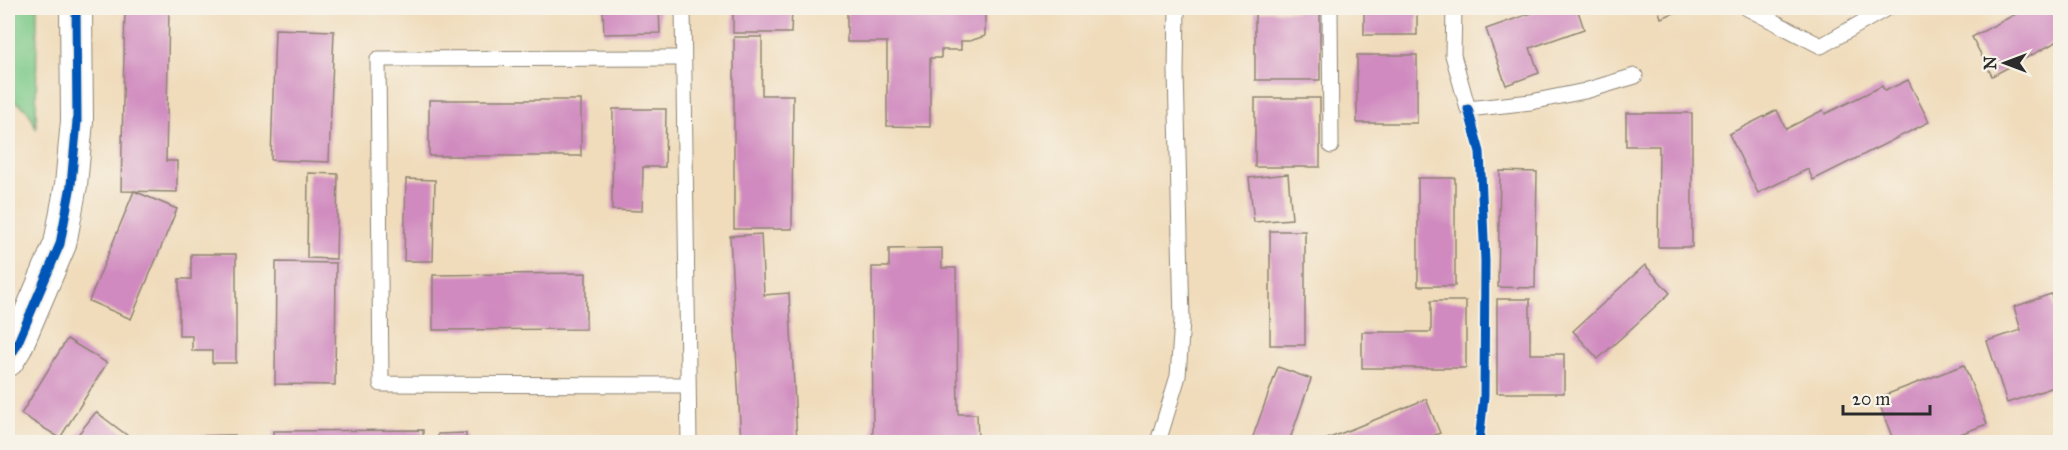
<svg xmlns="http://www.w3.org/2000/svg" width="2068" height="450" viewBox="0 0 2068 450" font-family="'IM FELL Great Primer',serif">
<rect width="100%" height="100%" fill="#f7f3e8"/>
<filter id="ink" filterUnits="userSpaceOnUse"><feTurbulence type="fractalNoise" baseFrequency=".0167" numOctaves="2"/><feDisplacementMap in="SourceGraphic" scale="12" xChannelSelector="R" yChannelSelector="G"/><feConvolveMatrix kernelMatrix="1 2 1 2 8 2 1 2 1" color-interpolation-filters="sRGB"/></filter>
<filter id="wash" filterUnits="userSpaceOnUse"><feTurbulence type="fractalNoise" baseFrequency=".008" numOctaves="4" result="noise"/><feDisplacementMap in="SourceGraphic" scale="24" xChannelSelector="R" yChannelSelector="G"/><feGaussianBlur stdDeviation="1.35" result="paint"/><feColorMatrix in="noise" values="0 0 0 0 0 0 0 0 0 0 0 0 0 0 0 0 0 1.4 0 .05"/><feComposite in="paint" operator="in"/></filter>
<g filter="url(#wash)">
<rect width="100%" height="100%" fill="#f0dcbb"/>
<!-- green -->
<path fill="#7cc988" stroke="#547a5a" stroke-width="1.5" d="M8,8H37L36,129C31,112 24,104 8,99Z"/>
<g id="blocks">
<!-- building -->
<g fill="#d08abf">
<polygon points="125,8 169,8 166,161 177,161 177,192 121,191"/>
<polygon points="603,8 659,8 660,33 604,34"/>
<polygon points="733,8 792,8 791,33 733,33"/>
<polygon points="847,8 985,8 985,36 970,41 961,41 961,50 941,50 941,58 930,58 930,127 887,126 887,42 847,42"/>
<rect x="1364" y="8" width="53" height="27"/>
<polygon points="1546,8 1577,8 1584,29 1530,48 1539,73 1506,85 1486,29"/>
<polygon points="1658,8 1687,8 1661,18"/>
<polygon points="2027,8 2060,8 2060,40 1992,76 1972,37"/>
<rect x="1255" y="11" width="65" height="69"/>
<polygon points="275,29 334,31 329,162 271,160"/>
<polygon points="734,37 762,37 762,95 793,95 792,229 734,229"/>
<rect x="1357" y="55" width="60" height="68"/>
<polygon points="1908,80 1929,122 1813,180 1808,169 1758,193 1729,134 1777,110 1786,129 1823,110 1825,114 1882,86 1885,91"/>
<rect x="1255" y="98" width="65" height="69"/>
<rect x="429" y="100" width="152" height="56"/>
<polygon points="613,109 666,109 665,167 643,167 642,211 612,210"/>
<polygon points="1626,113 1692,113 1692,247 1658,247 1659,146 1626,146"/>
<polygon points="1500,171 1537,172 1535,288 1498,287"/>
<polygon points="308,173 338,174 336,259 307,258"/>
<polygon points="1288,174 1292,219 1254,222 1249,178"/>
<rect x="1418" y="178" width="37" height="108"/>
<polygon points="406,179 435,180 433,261 404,261"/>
<polygon points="134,191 177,209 131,319 89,301"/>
<rect x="1270" y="231" width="35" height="114"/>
<polygon points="761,234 764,295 789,293 797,442 741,442 730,236"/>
<polygon points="942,248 942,268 956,268 958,414 977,414 978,442 873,442 872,267 889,267 889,249"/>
<polygon points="191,254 236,254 236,363 212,363 212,351 192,351 192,336 179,336 179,279 191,279"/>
<polygon points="276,262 336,263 335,385 275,384"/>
<polygon points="1645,265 1670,293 1598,359 1573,331"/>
<polygon points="586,273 586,329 433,330 433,275"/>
<polygon points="2051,294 2060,323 2060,385 2007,403 1987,341 2021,330 2014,307"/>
<polygon points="1497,299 1530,299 1530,354 1564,354 1564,393 1497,393"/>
<polygon points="1431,301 1466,301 1466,368 1362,368 1362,332 1431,332"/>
<polygon points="67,339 107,363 60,438 21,414"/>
<polygon points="1964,365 1987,424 1939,442 1894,442 1877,398"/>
<polygon points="1278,367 1311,379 1289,442 1251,442"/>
<polygon points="1426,399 1440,433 1417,442 1320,442"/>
<polygon points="96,412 136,442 72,442"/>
<polygon points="423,430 423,442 273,442 273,431"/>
<polygon points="466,433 466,442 438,442 438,434"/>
<polygon points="235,435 235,442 192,442 192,436"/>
</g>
</g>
</g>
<g filter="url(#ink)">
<use href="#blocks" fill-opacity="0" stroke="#8e8473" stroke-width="1.5"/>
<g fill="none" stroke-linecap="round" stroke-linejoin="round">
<defs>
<g id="service">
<polyline points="683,8 689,442"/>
<polyline points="1330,8 1331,146"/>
<polyline points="1454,8 1453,55 1468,109 1531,102 1585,91 1635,76"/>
<polyline points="1747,8 1821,46 1887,8"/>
<polyline points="682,58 378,59 381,384 687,385"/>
<polyline points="1158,442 1178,376 1182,321 1176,71 1177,8"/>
</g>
<polyline id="minor" points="8,360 16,347 60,244 71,185 77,121 76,8"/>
</defs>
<!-- service casing -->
<use href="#service" stroke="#8e8473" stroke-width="17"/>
<!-- minor casing -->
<use href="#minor" stroke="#8e8473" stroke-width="34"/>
<!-- service -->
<use href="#service" stroke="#fff" stroke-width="15"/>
<!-- minor -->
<use href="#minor" stroke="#fff" stroke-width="32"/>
<defs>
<g id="cycleway">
<polyline points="1468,109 1480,152 1485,261 1484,396 1479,442"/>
<polyline points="8,360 16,347 60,244 71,185 77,121 76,8"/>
</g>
</defs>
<!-- cycleway casing -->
<use href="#cycleway" stroke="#f7f3e8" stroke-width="13"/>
<!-- cycleway -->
<use href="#cycleway" stroke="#0057b8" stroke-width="9"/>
</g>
</g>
<!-- margin -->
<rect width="2068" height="450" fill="none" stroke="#f7f3e8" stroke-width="30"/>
<!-- north arrow -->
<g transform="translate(2005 63) rotate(270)" stroke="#f7f3e8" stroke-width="4.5" paint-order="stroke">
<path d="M0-4.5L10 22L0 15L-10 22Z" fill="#2b2b2b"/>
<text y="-9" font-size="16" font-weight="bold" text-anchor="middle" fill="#2b2b2b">N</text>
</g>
<!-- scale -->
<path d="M1843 405v9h87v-9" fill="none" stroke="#2b2b2b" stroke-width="3"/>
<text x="1852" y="405" font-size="18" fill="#2b2b2b" stroke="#f7f3e8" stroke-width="4.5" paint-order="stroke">20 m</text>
</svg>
